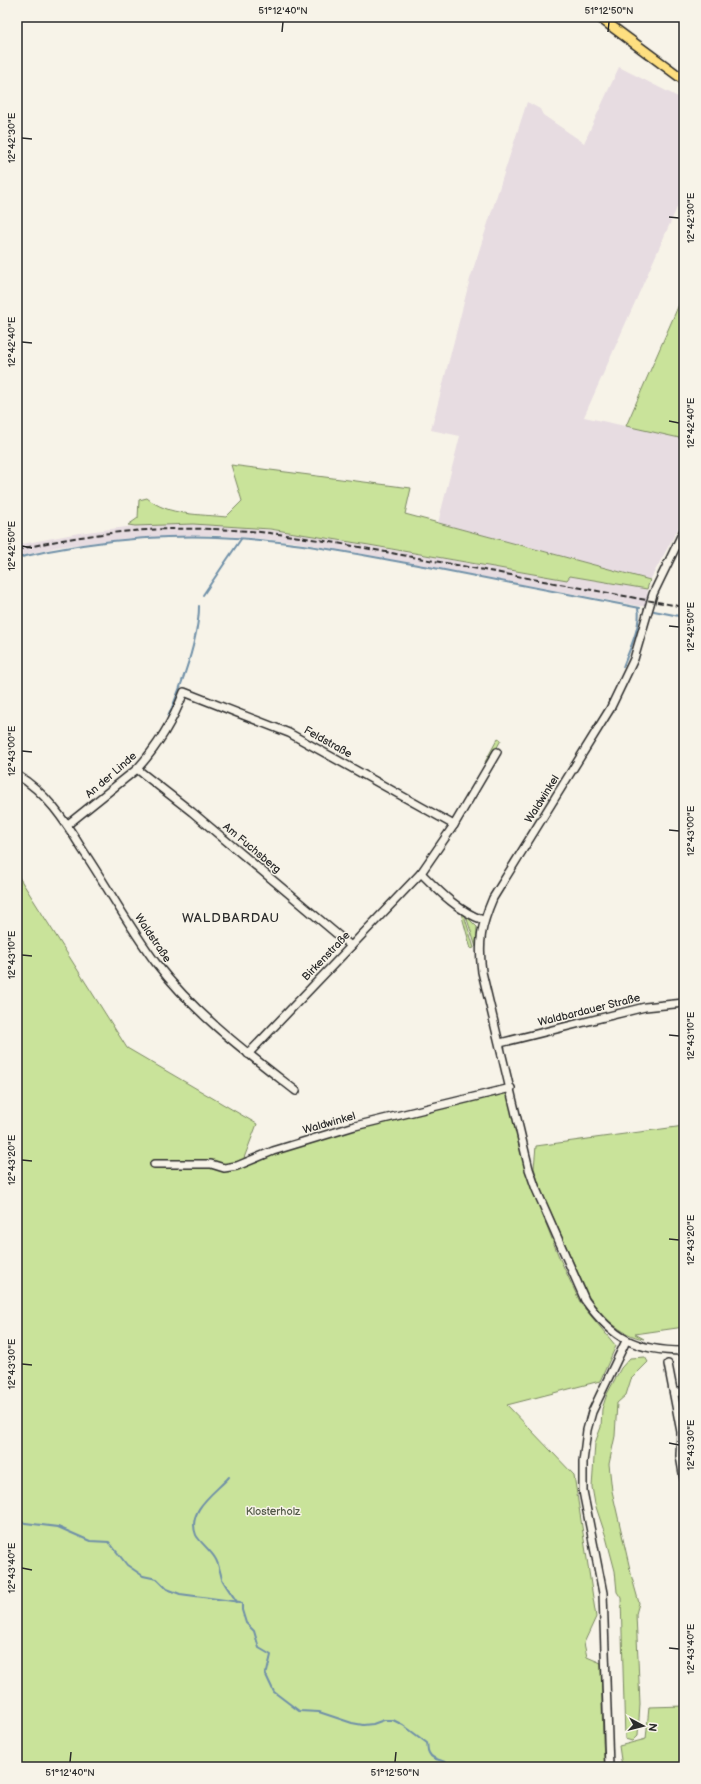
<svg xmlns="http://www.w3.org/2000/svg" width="701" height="1784" viewBox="0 0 701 1784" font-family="'Balsamiq Sans',sans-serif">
<rect width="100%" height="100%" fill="#f7f3e8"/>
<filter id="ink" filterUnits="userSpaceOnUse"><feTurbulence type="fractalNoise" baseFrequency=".025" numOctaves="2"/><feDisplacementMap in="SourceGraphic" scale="8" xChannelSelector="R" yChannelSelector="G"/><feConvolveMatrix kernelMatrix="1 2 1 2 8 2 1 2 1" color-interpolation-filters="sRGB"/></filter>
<g filter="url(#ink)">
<!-- built -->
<g fill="#e7dce1">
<polygon points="619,67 684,100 684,192 584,417 684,439 684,518 650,580 438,523 460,436 431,430 470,279 527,102 540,109 543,115 584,143"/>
<polygon points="193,524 243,527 296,533 567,580 569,576 647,589 648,595 645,606 639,606 363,554 295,542 254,538 212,535 122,539 57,547 17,557 17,545 79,533 135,526"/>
</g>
<!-- green -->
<g fill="#c9e39a" stroke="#7a8762">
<polygon points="681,300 684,301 684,439 626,426"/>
<path d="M231,465L411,488L405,514L650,580L647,589L570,576L567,580L369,545L270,529L193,524L135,526L128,525L138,518L139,500L147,498C168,516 200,514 226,517L242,501Z"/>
<polygon points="498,738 501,740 488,764 485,762"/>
<polygon points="17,874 127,1048 257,1124 244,1158 272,1153 312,1139 507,1092 526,1172 559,1257 581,1304 616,1346 600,1381 507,1405 574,1475 596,1617 584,1643 587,1657 601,1663 603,1742 605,1767 17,1767"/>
<polygon points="461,913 464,915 474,948 471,949"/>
<polygon points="466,916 477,927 476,947"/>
<path d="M684,1126V1327L635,1334L644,1339C620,1335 603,1317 589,1297L540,1188L534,1168L536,1146Z"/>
<polygon points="645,1357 648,1362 631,1379 626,1395 617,1403 615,1436 609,1464 612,1491 632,1578 639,1603 636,1614 640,1704 638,1735 632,1741 625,1739 621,1598 617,1592 615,1571 606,1537 595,1504 592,1487 593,1473 595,1443 601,1427 602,1409 607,1394 621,1368 630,1358"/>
<polygon points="684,1706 684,1767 622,1767 619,1746 646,1739 649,1707"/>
</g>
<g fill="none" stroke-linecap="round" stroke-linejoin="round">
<!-- stream -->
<g stroke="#6f90a8" stroke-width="2">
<path d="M17,558C98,538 186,531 269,541C323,546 376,558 429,567C499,581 570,594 640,608"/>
<polyline points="203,595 241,539"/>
<polyline points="654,611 684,617"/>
<path d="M623,667C629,651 642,624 638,608"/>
<path d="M168,717C181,687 199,638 199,606"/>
<path d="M229,1477C216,1492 186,1510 196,1535C198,1540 211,1551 215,1558C219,1564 220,1572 222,1579C226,1587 232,1594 237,1602"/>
<path d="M17,1522L58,1527L90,1541L109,1542L127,1565L143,1576L157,1579L167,1589L180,1594L240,1602L242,1604V1610L246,1623L254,1631L259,1648L271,1655L267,1672L265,1673L274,1692L299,1711L319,1712L352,1723L363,1725L373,1724L384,1720H393L403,1725L427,1743C428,1746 427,1750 429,1753C433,1762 447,1759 452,1767"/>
</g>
<defs>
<g id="minor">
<path d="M684,530L653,594L634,659L610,709L493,898C481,926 478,942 482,972L529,1169L536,1189L585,1300C613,1339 636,1351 684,1351"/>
<polyline points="137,769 192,812 351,946"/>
<path d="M17,775C46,792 65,821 82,849C107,886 129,927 156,963C195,1014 246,1052 296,1091"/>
<path d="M67,825L137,769C158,746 173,721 184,692L289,733L454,825"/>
<path d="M421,873C440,892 458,911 483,920"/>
<polyline points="500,1043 645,1007 684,1003"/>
<polyline points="248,1054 421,873 454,825 497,752"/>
<polyline points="154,1164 211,1164 224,1168 237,1166 273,1151 355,1126 511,1088"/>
<polyline points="668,1364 681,1432 680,1456 684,1479"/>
<polyline points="674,1393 684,1391"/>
<polyline points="609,1767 603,1593 583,1491 583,1462 587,1430 592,1412 626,1341"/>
</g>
<polyline id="major" points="599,17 684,80"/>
</defs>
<!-- minor casing -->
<use href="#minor" stroke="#2b2b2b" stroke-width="10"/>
<!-- major casing -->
<use href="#major" stroke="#2b2b2b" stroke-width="12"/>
<!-- minor -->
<use href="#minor" stroke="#f7f3e8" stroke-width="7"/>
<!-- major -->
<use href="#major" stroke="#fedf80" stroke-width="9"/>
<!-- rail -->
<path stroke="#2b2b2b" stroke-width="2" stroke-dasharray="6 3" stroke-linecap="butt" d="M17,550C99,529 185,524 270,533C327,540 384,552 440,562C522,577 603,592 684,607"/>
</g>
</g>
<!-- ticks -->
<path fill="none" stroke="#2b2b2b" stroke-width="1.5" d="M282,32L283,22M608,32L609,22M22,138L32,139M669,217L679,218M22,342L32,343M669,421L679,423M22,546L32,548M669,626L679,627M22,751L32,752M669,830L679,831M22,955L32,956M669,1035L679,1036M22,1160L32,1161M669,1239L679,1240M22,1364L32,1365M669,1443L679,1445M22,1568L32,1570M669,1648L679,1649M70,1762L71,1752M395,1762L396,1752"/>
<g text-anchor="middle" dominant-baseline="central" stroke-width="3" stroke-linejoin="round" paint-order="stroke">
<!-- street labels -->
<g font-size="11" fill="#2b2b2b" stroke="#f7f3e8">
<text transform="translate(328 742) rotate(29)">Feldstraße</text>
<text transform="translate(111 775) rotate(-41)">An der Linde</text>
<text transform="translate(542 799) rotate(-58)">Waldwinkel</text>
<text transform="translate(252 848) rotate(40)">Am Fuchsberg</text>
<text transform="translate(153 938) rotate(56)">Waldstraße</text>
<text transform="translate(326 956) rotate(-46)">Birkenstraße</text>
<text transform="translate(589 1010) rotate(-14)">Waldbardauer Straße</text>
<text transform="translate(329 1123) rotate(-16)">Waldwinkel</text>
</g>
<!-- park labels -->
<g font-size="11" fill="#525947" stroke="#f7f3e8">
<text x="273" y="1511">Klosterholz</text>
</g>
<!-- quarter labels -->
<g font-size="13" letter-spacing="1" fill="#2b2b2b" stroke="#f7f3e8">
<text x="231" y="918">WALDBARDAU</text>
</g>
</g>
<!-- margin -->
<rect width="701" height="1784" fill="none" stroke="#f7f3e8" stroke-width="44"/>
<!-- north arrow -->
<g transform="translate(643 1726) rotate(97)" stroke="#f7f3e8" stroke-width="3" paint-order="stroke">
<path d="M0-3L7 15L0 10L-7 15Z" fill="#2b2b2b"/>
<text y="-6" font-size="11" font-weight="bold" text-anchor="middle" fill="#2b2b2b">N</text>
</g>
<rect x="22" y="22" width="657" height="1740" fill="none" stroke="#2b2b2b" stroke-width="1.5"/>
<g font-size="10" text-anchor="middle" fill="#2b2b2b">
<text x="283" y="14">51°12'40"N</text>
<text x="609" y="14">51°12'50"N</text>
<text transform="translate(11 138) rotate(-90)" y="4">12°42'30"E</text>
<text transform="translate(690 218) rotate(-90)" y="4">12°42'30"E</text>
<text transform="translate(11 342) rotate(-90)" y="4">12°42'40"E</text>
<text transform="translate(690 423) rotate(-90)" y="4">12°42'40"E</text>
<text transform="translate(11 546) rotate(-90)" y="4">12°42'50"E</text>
<text transform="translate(690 627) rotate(-90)" y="4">12°42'50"E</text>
<text transform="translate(11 751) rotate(-90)" y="4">12°43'00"E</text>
<text transform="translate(690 831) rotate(-90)" y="4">12°43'00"E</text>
<text transform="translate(11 955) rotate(-90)" y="4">12°43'10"E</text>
<text transform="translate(690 1036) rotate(-90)" y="4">12°43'10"E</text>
<text transform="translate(11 1160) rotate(-90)" y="4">12°43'20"E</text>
<text transform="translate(690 1240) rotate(-90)" y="4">12°43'20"E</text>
<text transform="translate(11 1364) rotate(-90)" y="4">12°43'30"E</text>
<text transform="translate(690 1445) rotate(-90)" y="4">12°43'30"E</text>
<text transform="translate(11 1568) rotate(-90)" y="4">12°43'40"E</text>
<text transform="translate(690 1649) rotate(-90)" y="4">12°43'40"E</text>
<text x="70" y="1776">51°12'40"N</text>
<text x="395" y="1776">51°12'50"N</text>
</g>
</svg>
